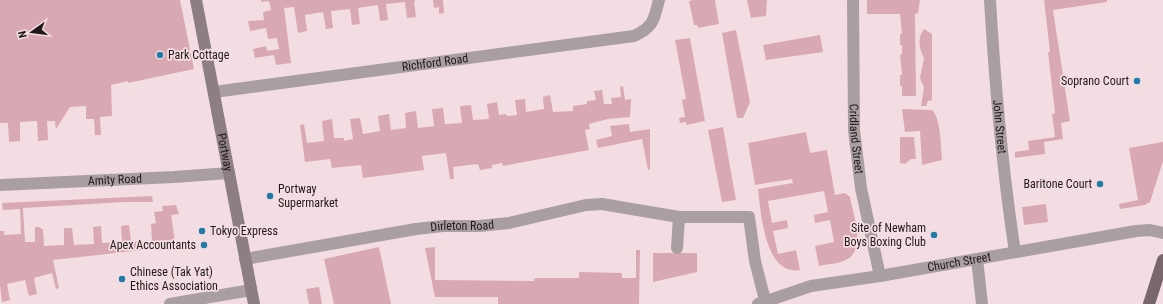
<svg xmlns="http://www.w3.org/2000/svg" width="1163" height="304" viewBox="0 0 1163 304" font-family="'Roboto Condensed',sans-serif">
<rect width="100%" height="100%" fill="#f4dde2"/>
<!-- green -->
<g fill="#d9a9b3">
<polygon points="0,0 180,0 194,69 128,83 128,81 111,85 112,116 100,117 101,135 95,135 94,119 86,119 86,106 70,107 56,129 55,121 47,121 48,140 38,141 37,121 20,122 20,141 9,142 8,123 0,123 0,142"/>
<polygon points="261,0 416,0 414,1 416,17 407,18 405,2 386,4 388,20 380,21 378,5 358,8 360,24 352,25 350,9 331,11 333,28 326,29 323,12 305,15 307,31 298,33 294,7 284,8 291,63 276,65 274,55 255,58 253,49 266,46 267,51 279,49 277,38 268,39 266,28 250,31 248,21 264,20 263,12 271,10 269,1 261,2"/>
<polygon points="433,0 443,0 444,13 439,14 439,7 434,8"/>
<polygon points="693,0 715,0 719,24 698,28 697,25 694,25 689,1"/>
<polygon points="747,0 767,0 766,16 751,18"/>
<polygon points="867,0 920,0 918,13 915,14 916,96 902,96 902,86 900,86 900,75 902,75 900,55 902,54 902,45 900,45 900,34 902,34 900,14 867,14"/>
<polygon points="1044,0 1107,0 1107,2 1053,10 1070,121 1061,123 1063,139 1044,142 1045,154 1015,158 1015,152 1029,150 1028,141 1055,137 1052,114 1055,113 1048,52 1050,52"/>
<path d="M924,29L932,34V100L928,101L926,106H921L924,87L920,78L924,58C919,49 917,38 924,29Z"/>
<polygon points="736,30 750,102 743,118 737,118 722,33"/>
<polygon points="820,35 823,52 766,60 763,45"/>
<polygon points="690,38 705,121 686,125 686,122 680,123 679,118 685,117 682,100 686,99 675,40"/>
<polygon points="623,86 625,100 631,99 630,117 608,119 589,124 590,129 585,130 589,150 503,166 502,163 492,165 492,168 480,170 478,164 453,167 454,179 450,179 446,153 422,156 424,170 363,178 361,165 332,168 330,159 305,162 300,125 304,124 307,143 324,141 322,121 332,119 334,138 344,138 344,141 353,139 350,119 360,118 363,134 380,131 378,116 389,114 391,130 406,128 405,113 416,111 418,128 434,126 432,109 443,108 445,124 462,123 460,106 471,105 473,120 489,119 487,104 497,102 499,115 506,114 507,116 517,115 515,100 525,99 526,112 544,109 543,97 550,95 553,112 573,111 573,106 587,104 587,101 596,100 594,91 602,90 604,104 612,104 611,98 621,97 620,87"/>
<path d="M902,109L932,110C941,118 941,148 942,160L922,165L920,131L905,132Z"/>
<polygon points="629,124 630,132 650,129 650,169 648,170 642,139 598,148 596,140 612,136 610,126"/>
<polygon points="723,127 736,200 722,202 708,130"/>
<path d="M806,132L810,153L827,150L835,195L845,193L850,197C853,214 867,250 846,260C838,264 827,264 819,266L815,246L834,242L830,220L815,223L814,215L828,212L824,191L768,201L772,223L787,220L788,228L773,231L778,254L796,250L800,270C765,276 761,214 758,189L793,183L792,179L755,185L748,143Z"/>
<polygon points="900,137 914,137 916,159 911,159 905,164 900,163"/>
<polygon points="1163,142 1163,161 1150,202 1145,205 1120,209 1119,204 1138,200 1129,148"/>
<polygon points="152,196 153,202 125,202 23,208 25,242 35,242 35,227 40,227 41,229 43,229 44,246 64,245 64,228 72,228 74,245 94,244 93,227 101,226 102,243 122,242 121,226 129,225 131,242 152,241 151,224 156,223 154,212 163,211 162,206 176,205 179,214 171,215 175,242 159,243 160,248 53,260 59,288 56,289 52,273 34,278 37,294 29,296 25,280 7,284 10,300 2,302 0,285 0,231 4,231 4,235 21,234 20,209 3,210 2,203"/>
<polygon points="1046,204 1048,222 1024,225 1022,207"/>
<polygon points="379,247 391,304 334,304 324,259"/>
<polygon points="435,247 435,280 534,281 534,279 537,278 579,278 579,272 622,273 622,278 636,278 636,250 640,250 639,304 498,304 498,297 435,297 425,248"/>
<polygon points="653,253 697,253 697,272 653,282"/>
<polygon points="319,287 322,304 309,304 306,289"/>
</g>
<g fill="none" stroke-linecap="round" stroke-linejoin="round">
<!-- minor -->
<g stroke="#a99fa1" stroke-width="12">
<path id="s1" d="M853,0L854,130L861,188L880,276"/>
<path id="s2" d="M990,0C995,85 1002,168 1015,252"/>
<path id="s3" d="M214,92L634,36C654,27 654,19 659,0"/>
<path id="s4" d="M0,185L174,177L229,173"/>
<polyline points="677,248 679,217"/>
<path id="s5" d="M245,259L416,229L443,226H479L509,223L586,205L602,204L679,217H749L755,261L765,300"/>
<polyline points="977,259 982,304"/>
<polyline points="170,304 251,290"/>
<path id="s6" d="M758,304L811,286L880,276L1136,231L1150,230L1163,233"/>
</g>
<!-- secondary -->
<path stroke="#8c7e81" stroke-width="12" id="s7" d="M196,0L254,304"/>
<!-- primary -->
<polyline stroke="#77666a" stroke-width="12" points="1149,304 1163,260"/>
</g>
<!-- markers -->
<g fill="#217ba9" stroke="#f4dde2" stroke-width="1.5">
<circle cx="160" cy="55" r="4"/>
<circle cx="1137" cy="81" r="4"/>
<circle cx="1100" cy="184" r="4"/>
<circle cx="270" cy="196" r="4"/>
<circle cx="202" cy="231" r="4"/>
<circle cx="934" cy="235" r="4"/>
<circle cx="204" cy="245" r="4"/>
<circle cx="122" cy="279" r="4"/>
</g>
<g text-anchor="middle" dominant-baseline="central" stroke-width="3.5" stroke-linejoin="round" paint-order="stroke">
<!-- poi labels -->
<g font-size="12" fill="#20181a" stroke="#f4dde2" text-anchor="start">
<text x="168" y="55">Park Cottage</text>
<text x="1129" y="81" text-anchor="end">Soprano Court</text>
<text x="1092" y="184" text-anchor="end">Baritone Court</text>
<text x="278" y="189">Portway<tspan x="278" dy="14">Supermarket</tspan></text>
<text x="926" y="228" text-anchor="end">Site of Newham<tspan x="926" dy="14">Boys Boxing Club</tspan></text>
<text x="210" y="231">Tokyo Express</text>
<text x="196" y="245" text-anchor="end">Apex Accountants</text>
<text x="130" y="272">Chinese (Tak Yat)<tspan x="130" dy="14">Ethics Association</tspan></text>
</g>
<!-- street labels -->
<g font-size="12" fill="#20181a" stroke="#f4dde2">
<text stroke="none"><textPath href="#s3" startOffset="223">Richford Road</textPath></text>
<text stroke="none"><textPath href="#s2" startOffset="127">John Street</textPath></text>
<text stroke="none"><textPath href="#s1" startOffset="139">Cridland Street</textPath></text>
<text stroke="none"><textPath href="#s7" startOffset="155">Portway</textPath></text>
<text stroke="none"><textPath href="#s4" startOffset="115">Amity Road</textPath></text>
<text stroke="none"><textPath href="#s5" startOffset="220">Dirleton Road</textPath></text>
<text stroke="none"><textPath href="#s6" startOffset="206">Church Street</textPath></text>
</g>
</g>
<!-- north arrow -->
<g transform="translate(32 32) rotate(256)" stroke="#f4dde2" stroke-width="3" paint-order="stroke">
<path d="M0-3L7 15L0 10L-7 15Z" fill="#20181a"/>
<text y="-6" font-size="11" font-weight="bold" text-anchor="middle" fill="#20181a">N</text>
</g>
</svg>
